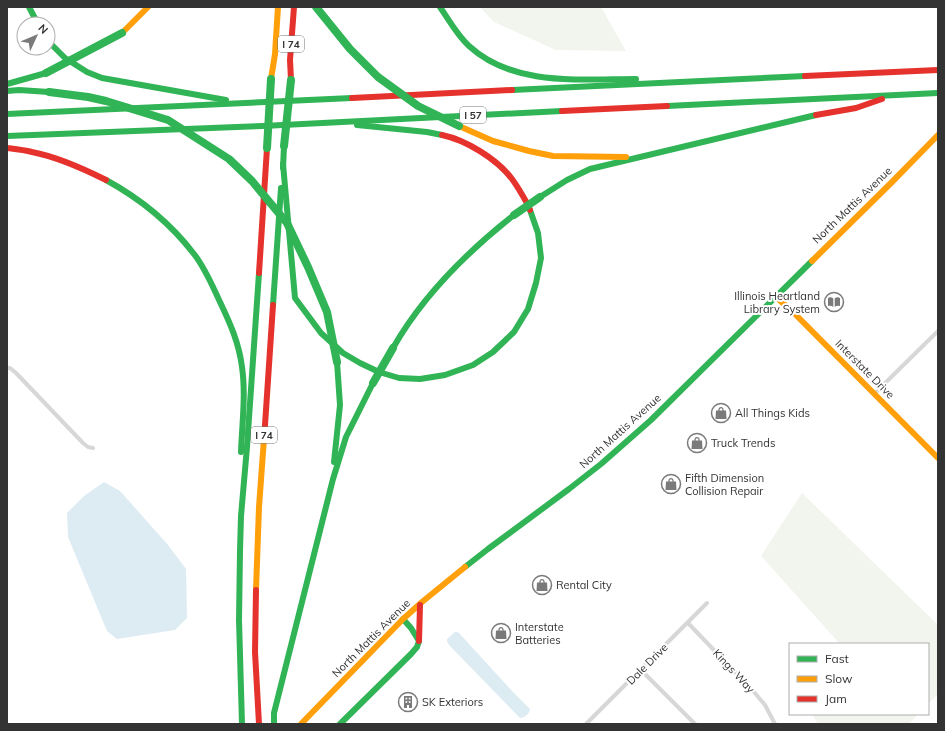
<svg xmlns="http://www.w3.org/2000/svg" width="945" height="731" viewBox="0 0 945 731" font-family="Mulish,sans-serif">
<rect width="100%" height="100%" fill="#fff"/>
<!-- green -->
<g fill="#f1f5ed">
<polygon points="480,7 601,7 626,51 556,50 494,22"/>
<polygon points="802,493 938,625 938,694 928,704 928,644 840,644 761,556"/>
<polygon points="812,714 918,714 909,724 818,724"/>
</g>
<!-- water -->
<g fill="#ddebf3">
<polygon points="104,482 120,491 168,545 186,569 187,618 175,630 117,639 107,631 68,537 67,513 84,496"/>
<path d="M455,632H457L459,633L514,693L530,709C530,713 525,718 520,718L449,645L447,641V639Z"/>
</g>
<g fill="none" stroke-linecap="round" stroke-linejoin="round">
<!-- street -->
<g stroke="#d7d7d7" stroke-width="4">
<polyline points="7,368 10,368 16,373 83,443 88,447 93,448"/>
<polyline points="874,394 938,331"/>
<polyline points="688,623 754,692 765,705 775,724"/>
<polyline points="641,670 695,724"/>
<polyline points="586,724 707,603"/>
</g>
<!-- fast -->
<g stroke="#30b455" stroke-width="6">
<polyline points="29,7 38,24"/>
<path d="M440,7C449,20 457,35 469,46C514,87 580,79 636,79"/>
<polyline points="48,41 65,58 87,72 102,78 226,100"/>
<polyline points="7,84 46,73"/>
<polyline points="512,90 805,76"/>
<polyline points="7,91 19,90 49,92"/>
<polyline points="667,106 938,93"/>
<polyline points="7,114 352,98"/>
<polyline points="357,125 427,132 442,135"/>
<polyline points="7,136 263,126 562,111"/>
<polyline points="283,164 295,298 321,333 343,353 360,363 379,372 399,378 420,379 445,375 473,365 493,352 514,332 528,309 536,283 541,258 538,233 530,210"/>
<polyline points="283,168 284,146"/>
<path d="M106,180C139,198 171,224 194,254C205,268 212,285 220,302C230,323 239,343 242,367C246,395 242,424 241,452"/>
<polyline points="540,197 567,180 590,169 816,115"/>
<polyline points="273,305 281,188"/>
<path d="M393,348C423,295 467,252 514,215"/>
<polyline points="334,462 340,405 337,362"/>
<polyline points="465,567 488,549 569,489 601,464 651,420 812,261"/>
<polyline points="242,724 239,620 240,551 241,516 247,447 259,273"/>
<polyline points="274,724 274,713 333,479 346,437 373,383"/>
<polyline points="340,724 411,654 417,647 419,641 411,628 403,619"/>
</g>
<!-- slow -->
<g stroke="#ff9f0a" stroke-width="6">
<polyline points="122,33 148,7"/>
<polyline points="271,79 275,54 278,7"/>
<polyline points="459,126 493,141 529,151 553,156 626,157"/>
<polyline points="812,261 892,182 938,135"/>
<polyline points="776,297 795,314 938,458"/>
<polyline points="256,590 259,507 265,425"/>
<polyline points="301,724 403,619 422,602 465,567"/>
</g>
<!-- jam -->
<g stroke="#e5322d" stroke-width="6">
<polyline points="805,76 938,70"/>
<polyline points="291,80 290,60 294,7"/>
<polyline points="352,98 512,90"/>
<polyline points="562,111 667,106"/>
<polyline points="816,115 856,108 882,99"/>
<path d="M442,135C466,140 497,159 512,179C518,187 523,196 528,205L530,210"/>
<path d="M7,148C15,149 24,150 32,152C58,157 82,168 106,180"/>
<polyline points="259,273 267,148"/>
<polyline points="265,425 273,305"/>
<polyline points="256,590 255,652 259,724"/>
<polyline points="419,641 420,605"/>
</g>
<!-- fast-bridge -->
<g stroke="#30b455" stroke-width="8">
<polyline points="316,7 350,49 378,77 418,106 459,126"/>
<polyline points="46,73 122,33"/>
<polyline points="49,92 88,97 106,101 168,120 229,159 252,181 287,223 308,267 327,312 337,362"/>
<polyline points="284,146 291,80"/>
<polyline points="267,148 271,79"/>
<polyline points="514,215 540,197"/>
<polyline points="373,383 393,348"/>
</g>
</g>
<!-- icons -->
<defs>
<symbol id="library-ring" viewBox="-11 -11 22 22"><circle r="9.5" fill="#fff" stroke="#7a7a7a" stroke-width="1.5"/><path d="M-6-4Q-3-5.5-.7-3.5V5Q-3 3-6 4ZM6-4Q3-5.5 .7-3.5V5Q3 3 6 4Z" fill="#7a7a7a"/></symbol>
<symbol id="shop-ring" viewBox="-11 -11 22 22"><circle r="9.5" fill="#fff" stroke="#7a7a7a" stroke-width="1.5"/><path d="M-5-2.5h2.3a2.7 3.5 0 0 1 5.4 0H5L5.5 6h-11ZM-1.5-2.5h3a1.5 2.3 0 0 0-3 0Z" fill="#7a7a7a"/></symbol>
<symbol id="building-ring" viewBox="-11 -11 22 22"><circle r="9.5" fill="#fff" stroke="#7a7a7a" stroke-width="1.5"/><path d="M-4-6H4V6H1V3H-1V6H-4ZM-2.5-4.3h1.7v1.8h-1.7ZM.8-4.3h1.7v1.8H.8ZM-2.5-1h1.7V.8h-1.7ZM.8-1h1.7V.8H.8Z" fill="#7a7a7a"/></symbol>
</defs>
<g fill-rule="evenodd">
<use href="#library-ring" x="823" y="291" width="22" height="22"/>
<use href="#shop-ring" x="710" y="402" width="22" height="22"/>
<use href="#shop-ring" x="686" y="432" width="22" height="22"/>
<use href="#shop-ring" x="660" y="473" width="22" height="22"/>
<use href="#shop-ring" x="531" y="574" width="22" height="22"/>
<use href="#shop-ring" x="490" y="622" width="22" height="22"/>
<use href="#building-ring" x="397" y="691" width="22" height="22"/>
</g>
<g text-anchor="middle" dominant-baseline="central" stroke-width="4" stroke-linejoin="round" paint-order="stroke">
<!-- shield labels -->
<g fill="#fff" stroke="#707070" stroke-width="1">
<rect x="278" y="36" width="26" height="16" rx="3"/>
<rect x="460" y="107" width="26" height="16" rx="3"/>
<rect x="251" y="427" width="26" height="16" rx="3"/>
</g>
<g font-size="10" font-weight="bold" fill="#333">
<text x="291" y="44">I 74</text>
<text x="473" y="115">I 57</text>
<text x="264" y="435">I 74</text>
</g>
<!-- street labels -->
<g font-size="11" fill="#333" stroke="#fff">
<text transform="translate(852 205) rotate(-44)">North Mattis Avenue</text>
<text transform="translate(865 369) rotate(45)">Interstate Drive</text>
<text transform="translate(620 431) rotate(-42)">North Mattis Avenue</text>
<text transform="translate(371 638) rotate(-45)">North Mattis Avenue</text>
<text transform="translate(647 664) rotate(-45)">Dale Drive</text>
<text transform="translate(734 671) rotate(47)">Kings Way</text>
</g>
<!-- poi labels -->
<g font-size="11" fill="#333" stroke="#fff" text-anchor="start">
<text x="820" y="296" text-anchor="end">Illinois Heartland<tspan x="820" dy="13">Library System</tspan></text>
<text x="735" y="413">All Things Kids</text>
<text x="711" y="443">Truck Trends</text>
<text x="685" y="478">Fifth Dimension<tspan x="685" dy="13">Collision Repair</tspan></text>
<text x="556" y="585">Rental City</text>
<text x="515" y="627">Interstate<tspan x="515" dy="13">Batteries</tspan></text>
<text x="422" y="702">SK Exteriors</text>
</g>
</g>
<!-- border -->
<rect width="945" height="731" fill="none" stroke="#333333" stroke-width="16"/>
<!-- legend -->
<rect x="789" y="643" width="140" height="72" fill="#ffffff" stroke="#adadad"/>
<rect x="797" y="656" width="20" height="6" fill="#30b455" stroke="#adadad"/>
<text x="825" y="663" font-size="12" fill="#333333">Fast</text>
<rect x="797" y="676" width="20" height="6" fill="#ff9f0a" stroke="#adadad"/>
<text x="825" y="683" font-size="12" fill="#333333">Slow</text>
<rect x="797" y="696" width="20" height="6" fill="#e5322d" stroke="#adadad"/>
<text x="825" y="703" font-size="12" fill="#333333">Jam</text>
<!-- north arrow -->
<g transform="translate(36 36) rotate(46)"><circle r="19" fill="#ffffff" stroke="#adadad"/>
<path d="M0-3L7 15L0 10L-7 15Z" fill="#7a7a7a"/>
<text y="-6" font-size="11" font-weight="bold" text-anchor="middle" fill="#333333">N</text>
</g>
</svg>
